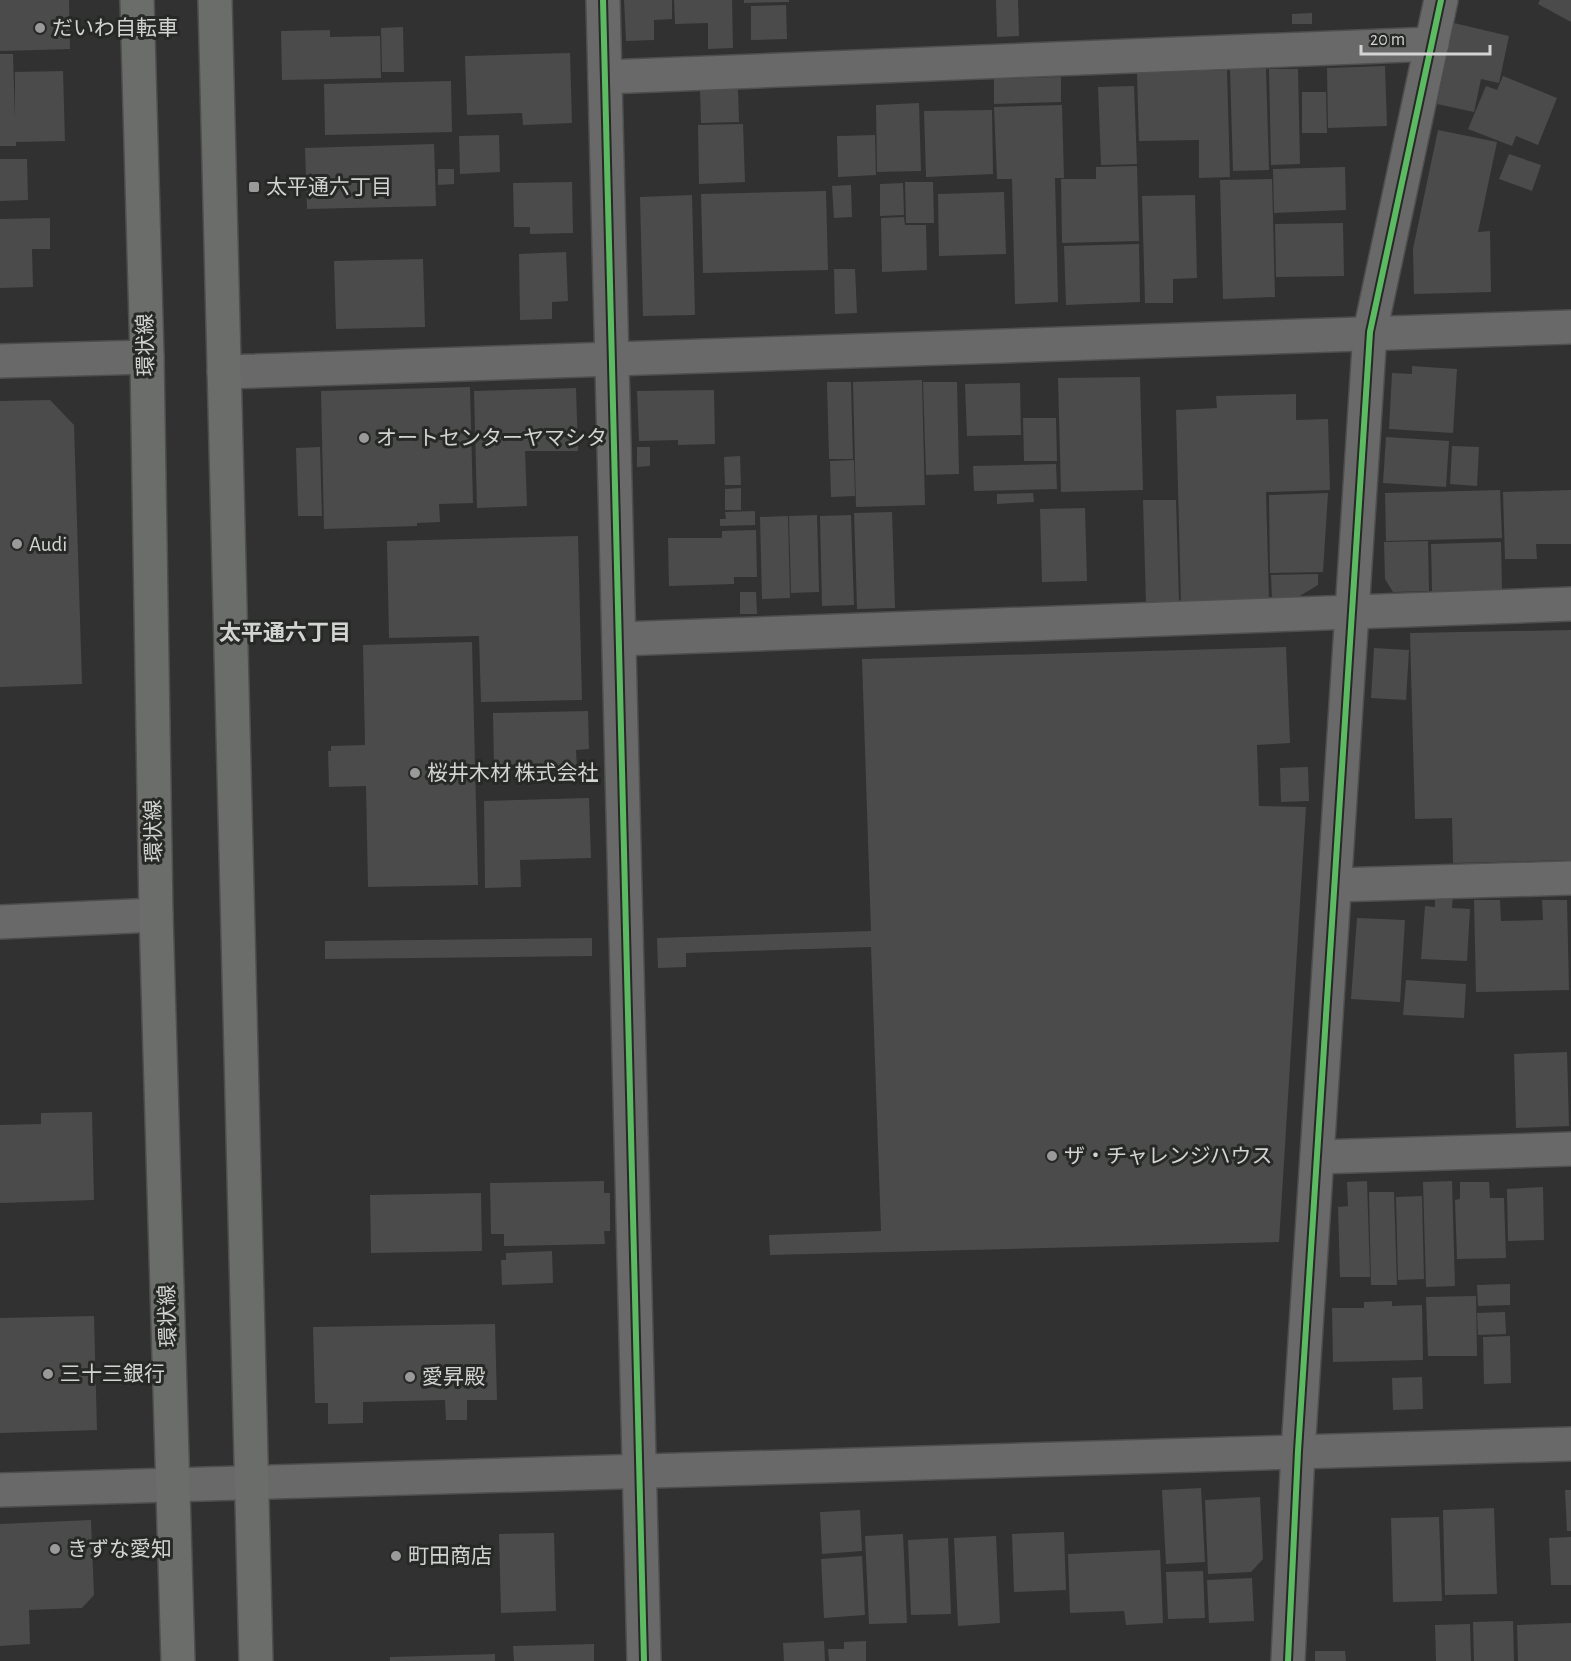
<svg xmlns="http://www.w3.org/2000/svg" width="1571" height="1661" viewBox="0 0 1571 1661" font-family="'Alegreya Sans','Noto Sans JP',sans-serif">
<rect width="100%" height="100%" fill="#313131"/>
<!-- building -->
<g fill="#4b4b4b">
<polygon points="0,0 69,0 70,49 0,51"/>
<polygon points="624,0 672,0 672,19 654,20 654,40 626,41"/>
<polygon points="674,0 732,0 733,48 708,49 708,23 675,24"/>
<polygon points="744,0 789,0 789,2 744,3"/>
<polygon points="996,0 1018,0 1019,36 997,37"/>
<polygon points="1540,0 1571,0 1571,22 1538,4"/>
<polygon points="786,5 787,39 751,40 751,6"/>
<polygon points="1312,13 1312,24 1292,24 1292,14"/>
<polygon points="1454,23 1509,36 1499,83 1481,79 1474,112 1437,104"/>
<polygon points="403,27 404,72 382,72 381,28"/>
<polygon points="330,30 330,37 380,36 381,78 282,80 281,31"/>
<polygon points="570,53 572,123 523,125 522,113 467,115 465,56"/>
<polygon points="0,54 13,54 15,119 15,72 63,71 65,141 16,142 16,146 0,146"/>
<polygon points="1385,66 1387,126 1328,128 1327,68"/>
<polygon points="1230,69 1266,69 1269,170 1233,171"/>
<polygon points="1269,69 1298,69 1300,164 1271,165"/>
<polygon points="1227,70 1230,177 1199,178 1199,140 1139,141 1137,73"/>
<polygon points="1503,76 1557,98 1538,145 1516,136 1512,146 1468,129 1486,86 1497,90"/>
<polygon points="1061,77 1061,102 994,104 994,79"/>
<polygon points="451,81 452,132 325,135 324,84"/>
<polygon points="1134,86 1137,164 1101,165 1098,87"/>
<polygon points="700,90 738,90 739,122 701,123"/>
<polygon points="1302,92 1326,92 1327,133 1302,133"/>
<polygon points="919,103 921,171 877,172 876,105"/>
<polygon points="1062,105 1064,178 1055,178 1058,302 1015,304 1012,179 997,179 994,107"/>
<polygon points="992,110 993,174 926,177 924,111"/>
<polygon points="743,124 745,182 699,184 698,125"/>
<polygon points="1438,130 1497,142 1478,232 1490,231 1491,292 1414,294 1413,249"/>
<polygon points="499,135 500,172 460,174 459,136"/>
<polygon points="875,135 876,175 838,177 837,136"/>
<polygon points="434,144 436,206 307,209 305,148"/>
<polygon points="1509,154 1541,165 1532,191 1499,179"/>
<polygon points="0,159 27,159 28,200 0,201"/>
<polygon points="1137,166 1139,241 1062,243 1061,179 1096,179 1096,167"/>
<polygon points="1345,167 1346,210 1274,213 1273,169"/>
<polygon points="438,169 454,169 454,184 438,185"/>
<polygon points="1272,179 1275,297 1223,299 1220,180"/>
<polygon points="572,182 573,233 530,234 530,227 514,227 513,183"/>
<polygon points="905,182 933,182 934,223 906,223"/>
<polygon points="903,183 904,215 880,216 880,184"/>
<polygon points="851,185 852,217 834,218 832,186"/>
<polygon points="826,191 828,270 703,273 701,194"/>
<polygon points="1004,192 1006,254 939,256 938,194"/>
<polygon points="692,195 695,315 643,316 640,197"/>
<polygon points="1195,195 1197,278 1173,279 1173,303 1145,303 1142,196"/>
<polygon points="904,217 905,225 926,225 927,270 882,272 881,218"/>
<polygon points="50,218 50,249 32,249 33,287 0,288 0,219"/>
<polygon points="1343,223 1344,276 1276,277 1275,224"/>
<polygon points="1139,244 1140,302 1066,305 1064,246"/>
<polygon points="566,252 568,301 552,302 552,319 520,320 519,254"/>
<polygon points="423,259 425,327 336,329 334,261"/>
<polygon points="834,269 855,269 857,313 835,314"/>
<polygon points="1412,366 1457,369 1453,433 1389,429 1392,373 1412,374"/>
<polygon points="1140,377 1143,490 1061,492 1058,378"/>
<polygon points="922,380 925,505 856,507 853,382"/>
<polygon points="827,382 851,382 853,459 829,459"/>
<polygon points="923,382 957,382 959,474 926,475"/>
<polygon points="1020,383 1021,435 967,436 965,384"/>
<polygon points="470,387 473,503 439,504 440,522 417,523 417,526 324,529 321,391"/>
<polygon points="576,388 578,451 525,451 527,506 477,508 474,391"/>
<polygon points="714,390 715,444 678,445 678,440 639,441 637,391"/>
<polygon points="1296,394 1296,420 1328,419 1330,490 1266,492 1269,601 1181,604 1176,410 1217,408 1216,396"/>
<polygon points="50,400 74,425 82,684 0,687 0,401"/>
<polygon points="1023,418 1056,418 1057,461 1024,461"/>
<polygon points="1386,437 1449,441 1446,487 1383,483"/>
<polygon points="1452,446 1479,447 1477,486 1450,484"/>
<polygon points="320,447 322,516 298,516 296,448"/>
<polygon points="637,447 650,447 650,466 637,467"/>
<polygon points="740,456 741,485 725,485 724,457"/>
<polygon points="854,460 855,496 831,497 830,461"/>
<polygon points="1056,464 1057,489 974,491 973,466"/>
<polygon points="741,488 741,510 725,510 725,489"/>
<polygon points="1500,490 1502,538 1386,541 1385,493"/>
<polygon points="1571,490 1571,544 1536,544 1537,559 1505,559 1503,492"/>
<polygon points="1033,493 1034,502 997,504 997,494"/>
<polygon points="1328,493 1323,572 1270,573 1269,495"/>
<polygon points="1143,500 1176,500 1179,602 1146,604"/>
<polygon points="1085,508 1087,581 1042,582 1040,509"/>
<polygon points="755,511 755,525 720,526 720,519 726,519 725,512"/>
<polygon points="892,512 895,608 857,609 854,513"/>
<polygon points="817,515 819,592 791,593 789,516"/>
<polygon points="851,515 854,605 822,606 820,516"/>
<polygon points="788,516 790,598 762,599 760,517"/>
<polygon points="756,530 757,577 734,577 734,584 669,586 668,538 722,538 722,531"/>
<polygon points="578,536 582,700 481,702 479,636 389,638 387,541"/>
<polygon points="1428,541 1429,591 1393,592 1385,579 1384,542"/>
<polygon points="1501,542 1502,590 1432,591 1431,544"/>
<polygon points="1318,574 1318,585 1293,600 1272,600 1271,575"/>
<polygon points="740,592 756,592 757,614 740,614"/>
<polygon points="1571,630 1571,860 1453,863 1452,818 1415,819 1410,633"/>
<polygon points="472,642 478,885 368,887 366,786 329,787 328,751 331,751 331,746 365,745 363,645"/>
<polygon points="1286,647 1290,743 1257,745 1259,806 1306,807 1279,1242 770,1255 769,1235 881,1231 871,947 686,953 686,967 658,968 657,938 871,931 862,659"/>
<polygon points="1374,648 1409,650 1406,700 1371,698"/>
<polygon points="588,711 589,749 576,750 577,769 517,770 517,765 494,765 493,713"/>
<polygon points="1308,767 1309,801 1281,802 1280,768"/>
<polygon points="589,798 591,858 520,860 521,887 485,888 484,801"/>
<polygon points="1435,895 1453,895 1452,908 1470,909 1467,961 1421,959 1425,906 1435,907"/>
<polygon points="1474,900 1500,900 1501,921 1543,920 1542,900 1567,900 1569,990 1476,992"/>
<polygon points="1357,918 1405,920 1400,1002 1351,999"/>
<polygon points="592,938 592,956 325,959 325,941"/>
<polygon points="1406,980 1466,984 1464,1018 1403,1015"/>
<polygon points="1567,1052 1569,1126 1516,1128 1514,1054"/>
<polygon points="92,1112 94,1200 0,1203 0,1125 41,1124 41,1113"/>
<polygon points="604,1181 604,1193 610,1193 610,1231 604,1231 605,1244 504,1246 504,1234 491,1234 490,1183"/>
<polygon points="1367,1181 1370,1277 1340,1277 1338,1207 1348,1206 1347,1182"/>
<polygon points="1452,1181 1455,1286 1426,1287 1423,1182"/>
<polygon points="1460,1182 1489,1182 1490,1198 1504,1198 1506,1258 1457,1259 1455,1200 1460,1199"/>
<polygon points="1543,1187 1544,1240 1508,1241 1507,1189"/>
<polygon points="1369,1192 1394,1192 1397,1285 1371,1285"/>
<polygon points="481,1193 482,1251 371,1253 370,1195"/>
<polygon points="1422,1196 1424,1279 1398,1280 1396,1197"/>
<polygon points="552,1251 553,1283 502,1285 501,1260 506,1260 506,1253"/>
<polygon points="1510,1284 1510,1305 1478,1306 1477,1285"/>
<polygon points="1476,1296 1477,1356 1428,1356 1426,1297"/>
<polygon points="1392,1301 1392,1306 1422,1305 1423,1360 1333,1362 1332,1308 1364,1308 1364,1302"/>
<polygon points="1505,1312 1506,1334 1478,1335 1477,1313"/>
<polygon points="94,1316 97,1430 0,1433 0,1318"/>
<polygon points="495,1324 497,1400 467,1400 467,1420 446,1420 445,1400 363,1402 363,1423 328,1424 328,1403 315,1403 313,1327"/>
<polygon points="1510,1336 1511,1383 1484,1384 1483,1337"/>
<polygon points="1422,1377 1423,1409 1393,1410 1392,1378"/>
<polygon points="1201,1488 1205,1562 1166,1564 1162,1490"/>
<polygon points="1565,1490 1571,1490 1571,1531 1567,1531"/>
<polygon points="1260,1497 1263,1559 1251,1572 1208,1574 1205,1500"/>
<polygon points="1494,1508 1497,1594 1445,1595 1443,1510"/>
<polygon points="860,1510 862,1551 822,1554 820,1512"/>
<polygon points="1439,1517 1442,1601 1393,1602 1391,1518"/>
<polygon points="91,1520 94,1595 82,1608 29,1610 30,1644 0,1646 0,1524"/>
<polygon points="1064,1532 1066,1590 1014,1592 1012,1534"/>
<polygon points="554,1533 556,1611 501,1613 499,1534"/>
<polygon points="903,1534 907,1623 869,1624 865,1536"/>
<polygon points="996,1536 1000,1623 958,1626 954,1538"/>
<polygon points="1571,1537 1571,1585 1551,1585 1549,1538"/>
<polygon points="948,1538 951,1614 911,1615 908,1540"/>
<polygon points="1160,1550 1163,1623 1126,1625 1124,1611 1070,1613 1068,1554"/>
<polygon points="862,1556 865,1615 824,1618 821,1559"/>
<polygon points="1203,1571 1205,1618 1168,1619 1166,1572"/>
<polygon points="1252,1578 1254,1621 1209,1623 1207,1580"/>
<polygon points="1513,1621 1514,1661 1474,1661 1473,1622"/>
<polygon points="1571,1623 1571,1661 1518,1661 1517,1625"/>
<polygon points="1470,1624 1471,1661 1436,1661 1435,1625"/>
<polygon points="824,1641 825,1661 784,1661 783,1643"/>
<polygon points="866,1641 866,1661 829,1661 828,1649 844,1649 844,1642"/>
<polygon points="594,1644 594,1661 514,1661 513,1646"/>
<polygon points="1315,1651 1345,1651 1346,1661 1315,1661"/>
<polygon points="495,1654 495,1661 390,1661 390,1657"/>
</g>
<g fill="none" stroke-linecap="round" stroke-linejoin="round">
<defs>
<g id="minor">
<polyline points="603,0 644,1661"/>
<polyline points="605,77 1432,44"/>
<polyline points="0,361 147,357"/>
<polyline points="224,372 1571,327"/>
<polyline points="619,639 1571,604"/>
<polyline points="1335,885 1571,878"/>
<polyline points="0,922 156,915"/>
<polyline points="1317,1157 1571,1149"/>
<polyline points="0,1490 1571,1444"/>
<polyline points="1288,1661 1298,1451 1370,332 1441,0"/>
</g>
<g id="major">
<polyline points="137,0 147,357 156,915 178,1661"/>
<polyline points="215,0 256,1661"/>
</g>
</defs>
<!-- minor casing -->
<use href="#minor" stroke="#4e4e4e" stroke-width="36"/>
<!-- major casing -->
<use href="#major" stroke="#4e4e4e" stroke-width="36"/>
<!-- minor -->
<use href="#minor" stroke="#686968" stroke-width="33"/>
<!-- major -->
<use href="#major" stroke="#6b6d6a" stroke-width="33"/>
<defs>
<g id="cycleway">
<polyline points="603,0 644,1661"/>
<polyline points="1288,1661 1298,1451 1370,332 1441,0"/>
</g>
</defs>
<!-- cycleway casing -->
<use href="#cycleway" stroke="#272926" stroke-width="10"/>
<!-- cycleway -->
<use href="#cycleway" stroke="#5cba63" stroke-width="6"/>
</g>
<!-- markers -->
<g fill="#9a9a9a" stroke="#272926" stroke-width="2">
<circle cx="40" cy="28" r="6"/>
<rect x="248" y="181" width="12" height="12" rx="3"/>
<circle cx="364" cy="438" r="6"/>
<circle cx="17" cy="544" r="6"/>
<circle cx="415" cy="773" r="6"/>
<circle cx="1052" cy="1156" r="6"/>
<circle cx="48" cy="1374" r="6"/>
<circle cx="410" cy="1377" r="6"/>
<circle cx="55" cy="1549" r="6"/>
<circle cx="396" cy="1556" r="6"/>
</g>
<g text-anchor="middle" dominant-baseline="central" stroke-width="6" stroke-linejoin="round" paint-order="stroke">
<!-- poi labels -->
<g font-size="21" fill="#d2d3d2" stroke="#272926" text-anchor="start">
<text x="52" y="28">だいわ自転車</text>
<text x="266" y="187">太平通六丁目</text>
<text x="376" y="438">オートセンターヤマシタ</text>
<text x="29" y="544">Audi</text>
<text x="427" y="773">桜井木材 株式会社</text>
<text x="1064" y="1156">ザ・チャレンジハウス</text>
<text x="60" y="1374">三十三銀行</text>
<text x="422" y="1377">愛昇殿</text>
<text x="67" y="1549">きずな愛知</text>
<text x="408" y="1556">町田商店</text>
</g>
<!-- street labels -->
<g font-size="21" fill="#d2d3d2" stroke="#272926">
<text transform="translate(146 345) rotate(-91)">環状線</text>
<text transform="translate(154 831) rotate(-91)">環状線</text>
<text transform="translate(168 1316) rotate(-92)">環状線</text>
</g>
<!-- neighbourhood labels -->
<g font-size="22" font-weight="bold" fill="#d2d3d2" stroke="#272926">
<text x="285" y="633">太平通六丁目</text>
</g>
</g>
<!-- scale -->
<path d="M1361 45v9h129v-9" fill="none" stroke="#d2d3d2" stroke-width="3"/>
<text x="1370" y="45" font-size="18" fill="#d2d3d2" stroke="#272926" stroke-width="4.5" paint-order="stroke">20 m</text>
</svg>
